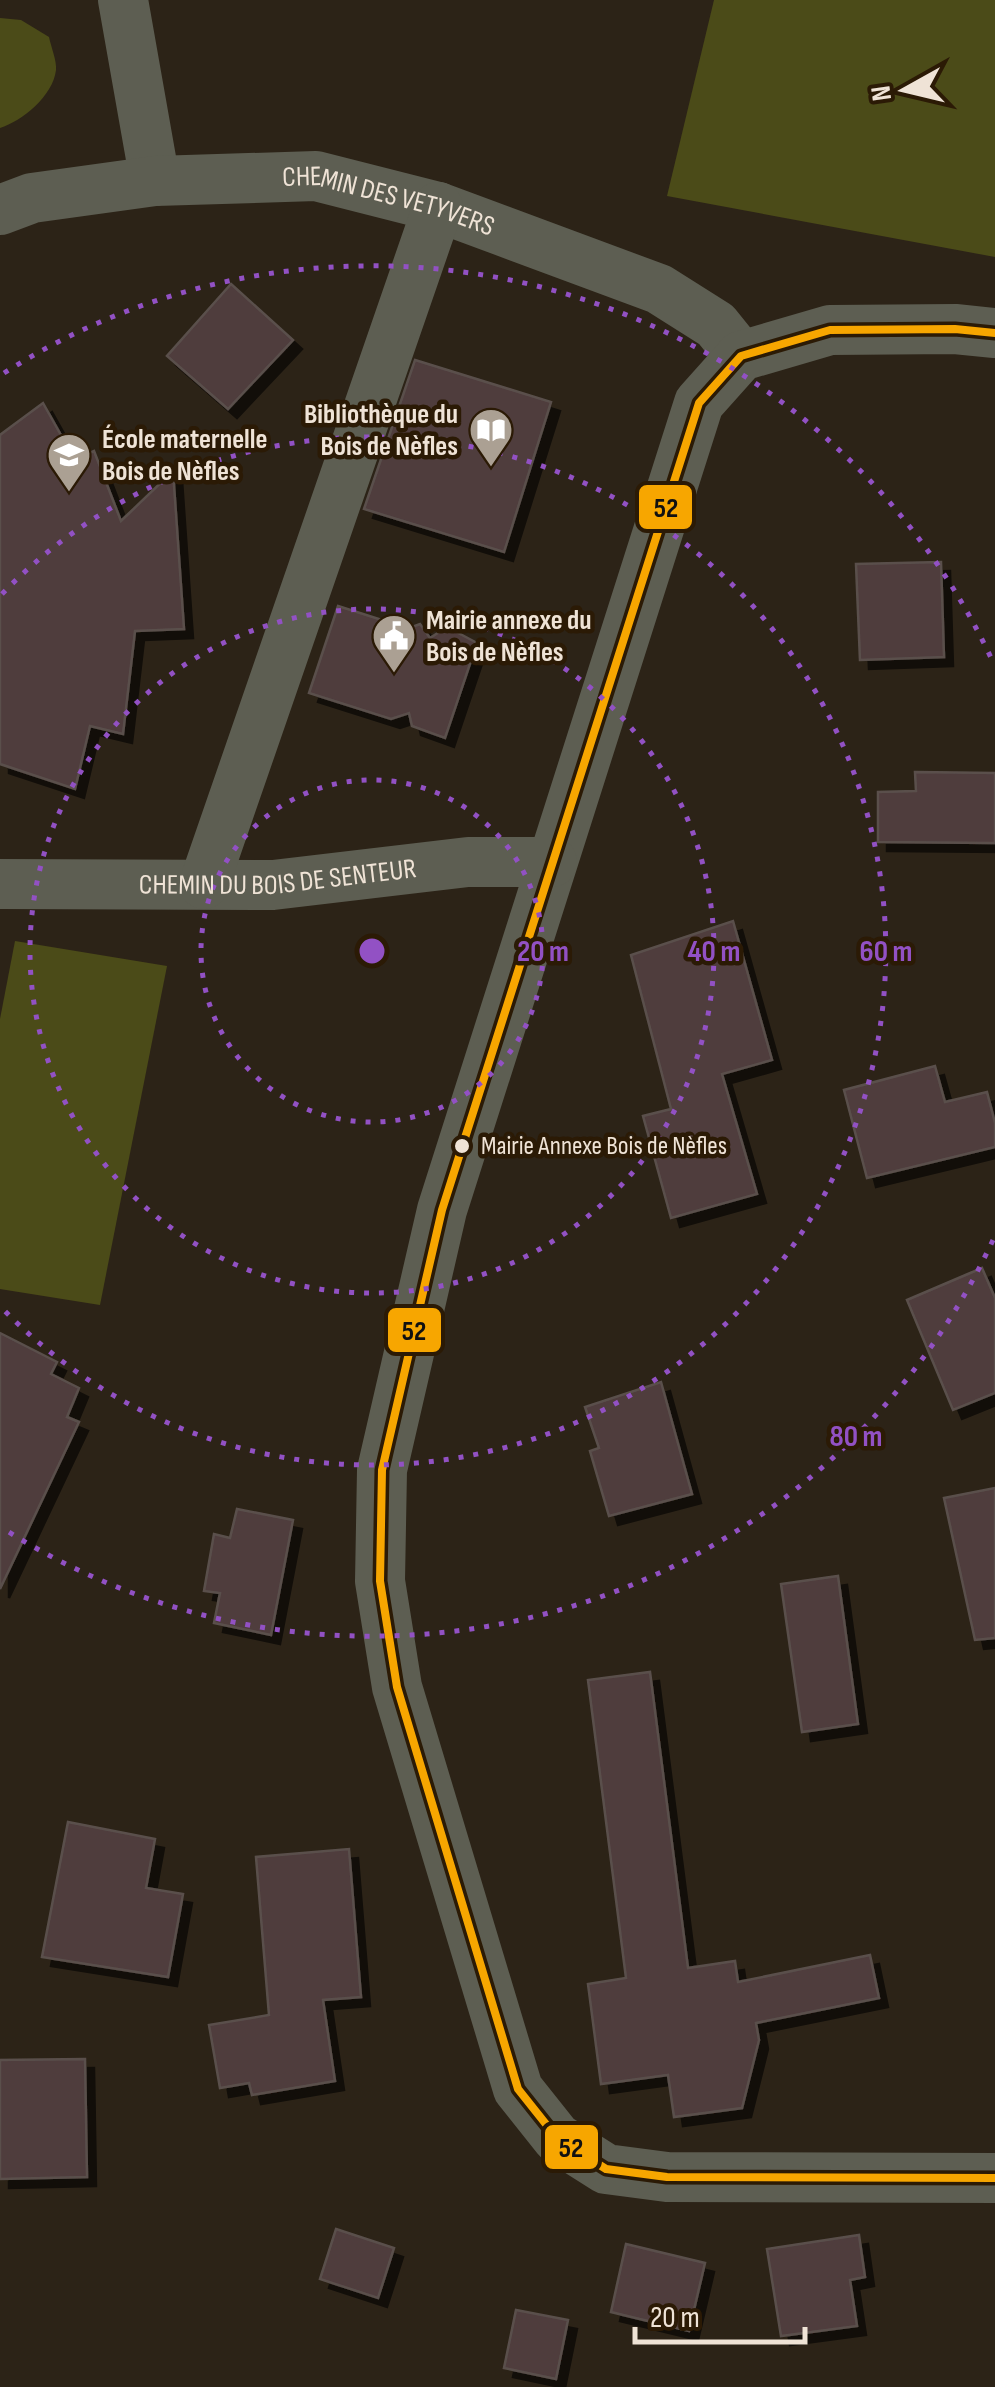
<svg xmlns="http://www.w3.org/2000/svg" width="995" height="2387" viewBox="0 0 995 2387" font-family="'Sofia Sans Condensed',sans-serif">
<defs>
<filter id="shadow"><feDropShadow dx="9" dy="9" stdDeviation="0" flood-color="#0009"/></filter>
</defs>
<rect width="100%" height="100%" fill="#2c2317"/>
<!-- green -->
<g fill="#4b4b18">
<polygon points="714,0 995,0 995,257 667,196"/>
<path d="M0,18L21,20L49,37C51,47 57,61 56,70C53,96 22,121 0,128Z"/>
<polygon points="15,941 167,966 100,1305 0,1289 0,1019"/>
</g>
<!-- building -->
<g fill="#4f3c3d" stroke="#5a504c" stroke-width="2.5" filter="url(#shadow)">
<polygon points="231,284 293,340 228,409 167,356"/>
<polygon points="415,360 551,402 504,552 364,509"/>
<polygon points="43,403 75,460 94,451 121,521 173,471 184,629 135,631 123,734 90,726 75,789 0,764 0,435"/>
<polygon points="941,562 944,657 860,660 856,564"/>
<polygon points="338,606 401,626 404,630 420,624 430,638 447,627 477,643 445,738 412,726 409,713 391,719 309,693"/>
<polygon points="915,772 995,773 995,843 878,842 878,792 916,791"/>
<polygon points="733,921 772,1060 722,1074 757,1194 671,1218 643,1116 671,1109 631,955"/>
<polygon points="935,1066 945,1102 987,1092 995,1123 995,1147 867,1178 844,1090"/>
<polygon points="982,1268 995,1298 995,1393 953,1410 907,1300"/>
<polygon points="0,1333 57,1362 51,1374 79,1388 67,1417 79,1422 0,1589"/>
<polygon points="661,1382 692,1494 609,1516 590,1451 599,1448 585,1407"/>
<polygon points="995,1488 995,1638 975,1640 944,1498"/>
<polygon points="237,1509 293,1520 271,1635 214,1623 220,1593 204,1591 214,1534 230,1538"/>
<polygon points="838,1576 858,1724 802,1732 781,1584"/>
<polygon points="650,1672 688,1968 735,1961 738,1982 870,1955 879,1998 756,2023 759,2040 742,2108 674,2117 668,2075 601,2084 588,1984 626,1978 588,1680"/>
<polygon points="68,1822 155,1839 146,1888 183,1894 168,1977 42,1957"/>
<polygon points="349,1849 361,1997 323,2000 335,2081 252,2095 249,2083 220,2088 209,2025 269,2015 256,1857"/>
<polygon points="85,2059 87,2177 0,2179 0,2060"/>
<polygon points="336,2229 394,2248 378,2298 320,2279"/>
<polygon points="859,2235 865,2277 850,2280 857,2326 781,2336 767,2249"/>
<polygon points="626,2244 705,2263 689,2331 611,2312"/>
<polygon points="516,2310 568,2320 556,2379 504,2368"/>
</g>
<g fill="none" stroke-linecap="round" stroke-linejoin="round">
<!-- street -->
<g stroke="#5d5e52" stroke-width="50">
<polyline points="123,0 155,181"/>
<path id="s1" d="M0,210L32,198L155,181L316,176L438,207L659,289L716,325L741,356"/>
<polyline points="995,333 955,329 830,330 741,356 699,403 442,1210 382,1470 380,1581 397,1687 518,2089 557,2138 606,2169 667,2177 995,2178"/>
<path id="s2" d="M0,884L273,885L468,862H552"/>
<polyline points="204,884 438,207"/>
</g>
<defs>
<polyline id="bus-1" points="995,333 955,329 830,330 741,356 699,403 442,1210 382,1470 380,1581 397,1687 518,2089 557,2138 606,2169 667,2177 995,2178"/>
</defs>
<!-- bus-1 casing -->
<use href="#bus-1" stroke="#2b1a05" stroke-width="15"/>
<!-- bus-1 -->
<use href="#bus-1" stroke="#f7a600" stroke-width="8"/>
</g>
<!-- distance rings -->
<g fill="none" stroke="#9251c4" stroke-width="5" stroke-dasharray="5 10">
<circle cx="372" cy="951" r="171"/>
<circle cx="372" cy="951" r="342"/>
<path d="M2 594A514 514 0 1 1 2 1308"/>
<path d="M993 1240A685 685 0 0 1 4 1529M4 373A685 685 0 0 1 993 662"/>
</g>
<!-- icons -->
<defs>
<symbol id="library-pin" viewBox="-11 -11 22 30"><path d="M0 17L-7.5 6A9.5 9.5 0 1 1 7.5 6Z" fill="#aba093" stroke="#2b1a05"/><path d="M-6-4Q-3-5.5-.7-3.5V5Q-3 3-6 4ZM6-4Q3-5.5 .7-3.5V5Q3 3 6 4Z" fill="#fff"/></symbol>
<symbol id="school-pin" viewBox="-11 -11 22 30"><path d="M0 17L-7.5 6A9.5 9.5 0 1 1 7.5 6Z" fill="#aba093" stroke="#2b1a05"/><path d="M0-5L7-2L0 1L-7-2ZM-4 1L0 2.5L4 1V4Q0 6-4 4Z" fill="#fff"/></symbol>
<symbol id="civic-pin" viewBox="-11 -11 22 30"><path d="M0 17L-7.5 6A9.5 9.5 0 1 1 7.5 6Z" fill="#aba093" stroke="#2b1a05"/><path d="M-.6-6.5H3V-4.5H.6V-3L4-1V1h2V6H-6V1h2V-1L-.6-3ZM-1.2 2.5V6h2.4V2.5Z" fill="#fff"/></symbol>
</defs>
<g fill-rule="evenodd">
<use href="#library-pin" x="466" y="405" width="50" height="68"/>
<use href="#school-pin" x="44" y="430" width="50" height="68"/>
<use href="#civic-pin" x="369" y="611" width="50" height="68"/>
</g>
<!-- markers -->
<circle fill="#efe3d6" stroke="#2b1a05" stroke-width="4" cx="462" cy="1146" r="9"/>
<g text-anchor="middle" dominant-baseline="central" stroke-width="9" stroke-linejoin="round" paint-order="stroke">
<!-- bus labels -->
<g font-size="26" fill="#efe3d6" stroke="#2b1a05" text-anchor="start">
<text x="481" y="1146">Mairie Annexe Bois de Nèfles</text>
</g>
<!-- street labels -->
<g font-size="28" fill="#efe3d6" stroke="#2b1a05">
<text stroke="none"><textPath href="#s1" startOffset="395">CHEMIN DES VETYVERS</textPath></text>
<text stroke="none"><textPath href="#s2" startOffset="278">CHEMIN DU BOIS DE SENTEUR</textPath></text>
</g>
<!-- poi labels -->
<g font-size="28" font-weight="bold" fill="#efe3d6" stroke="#2b1a05" text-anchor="start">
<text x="458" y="414" text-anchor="end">Bibliothèque du<tspan x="458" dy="32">Bois de Nèfles</tspan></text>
<text x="102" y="439">École maternelle<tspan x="102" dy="32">Bois de Nèfles</tspan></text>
<text x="426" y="620">Mairie annexe du<tspan x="426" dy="32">Bois de Nèfles</tspan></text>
</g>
</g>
<circle cx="372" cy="951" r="15" fill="#9251c4" stroke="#2b1a05" stroke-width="5"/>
<g font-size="30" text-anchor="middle" font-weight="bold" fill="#9251c4" stroke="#2b1a05" stroke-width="9" stroke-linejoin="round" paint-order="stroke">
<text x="543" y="961">20 m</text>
<text x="714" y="961">40 m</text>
<text x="886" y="961">60 m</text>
<text x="856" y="1446">80 m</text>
</g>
<g stroke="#2b1a05" stroke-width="4">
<rect x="637" y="483" width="57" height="48" rx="10" fill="#f7a600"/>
<rect x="386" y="1306" width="57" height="48" rx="10" fill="#f7a600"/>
<rect x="543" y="2123" width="57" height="48" rx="10" fill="#f7a600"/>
</g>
<g font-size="28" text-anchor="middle" font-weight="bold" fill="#111">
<text x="666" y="517">52</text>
<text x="414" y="1340">52</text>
<text x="571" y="2157">52</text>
</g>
<!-- north arrow -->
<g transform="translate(905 90) rotate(262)" stroke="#2b1a05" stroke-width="8" paint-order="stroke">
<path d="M0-8L18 38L0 25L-18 38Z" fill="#efe3d6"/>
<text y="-15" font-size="28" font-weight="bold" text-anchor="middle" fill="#efe3d6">N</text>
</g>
<!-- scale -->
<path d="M635 2327v15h170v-15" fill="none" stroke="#efe3d6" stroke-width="5"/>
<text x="650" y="2327" font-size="30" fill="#efe3d6" stroke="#2b1a05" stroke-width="8" paint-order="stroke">20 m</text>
</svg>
